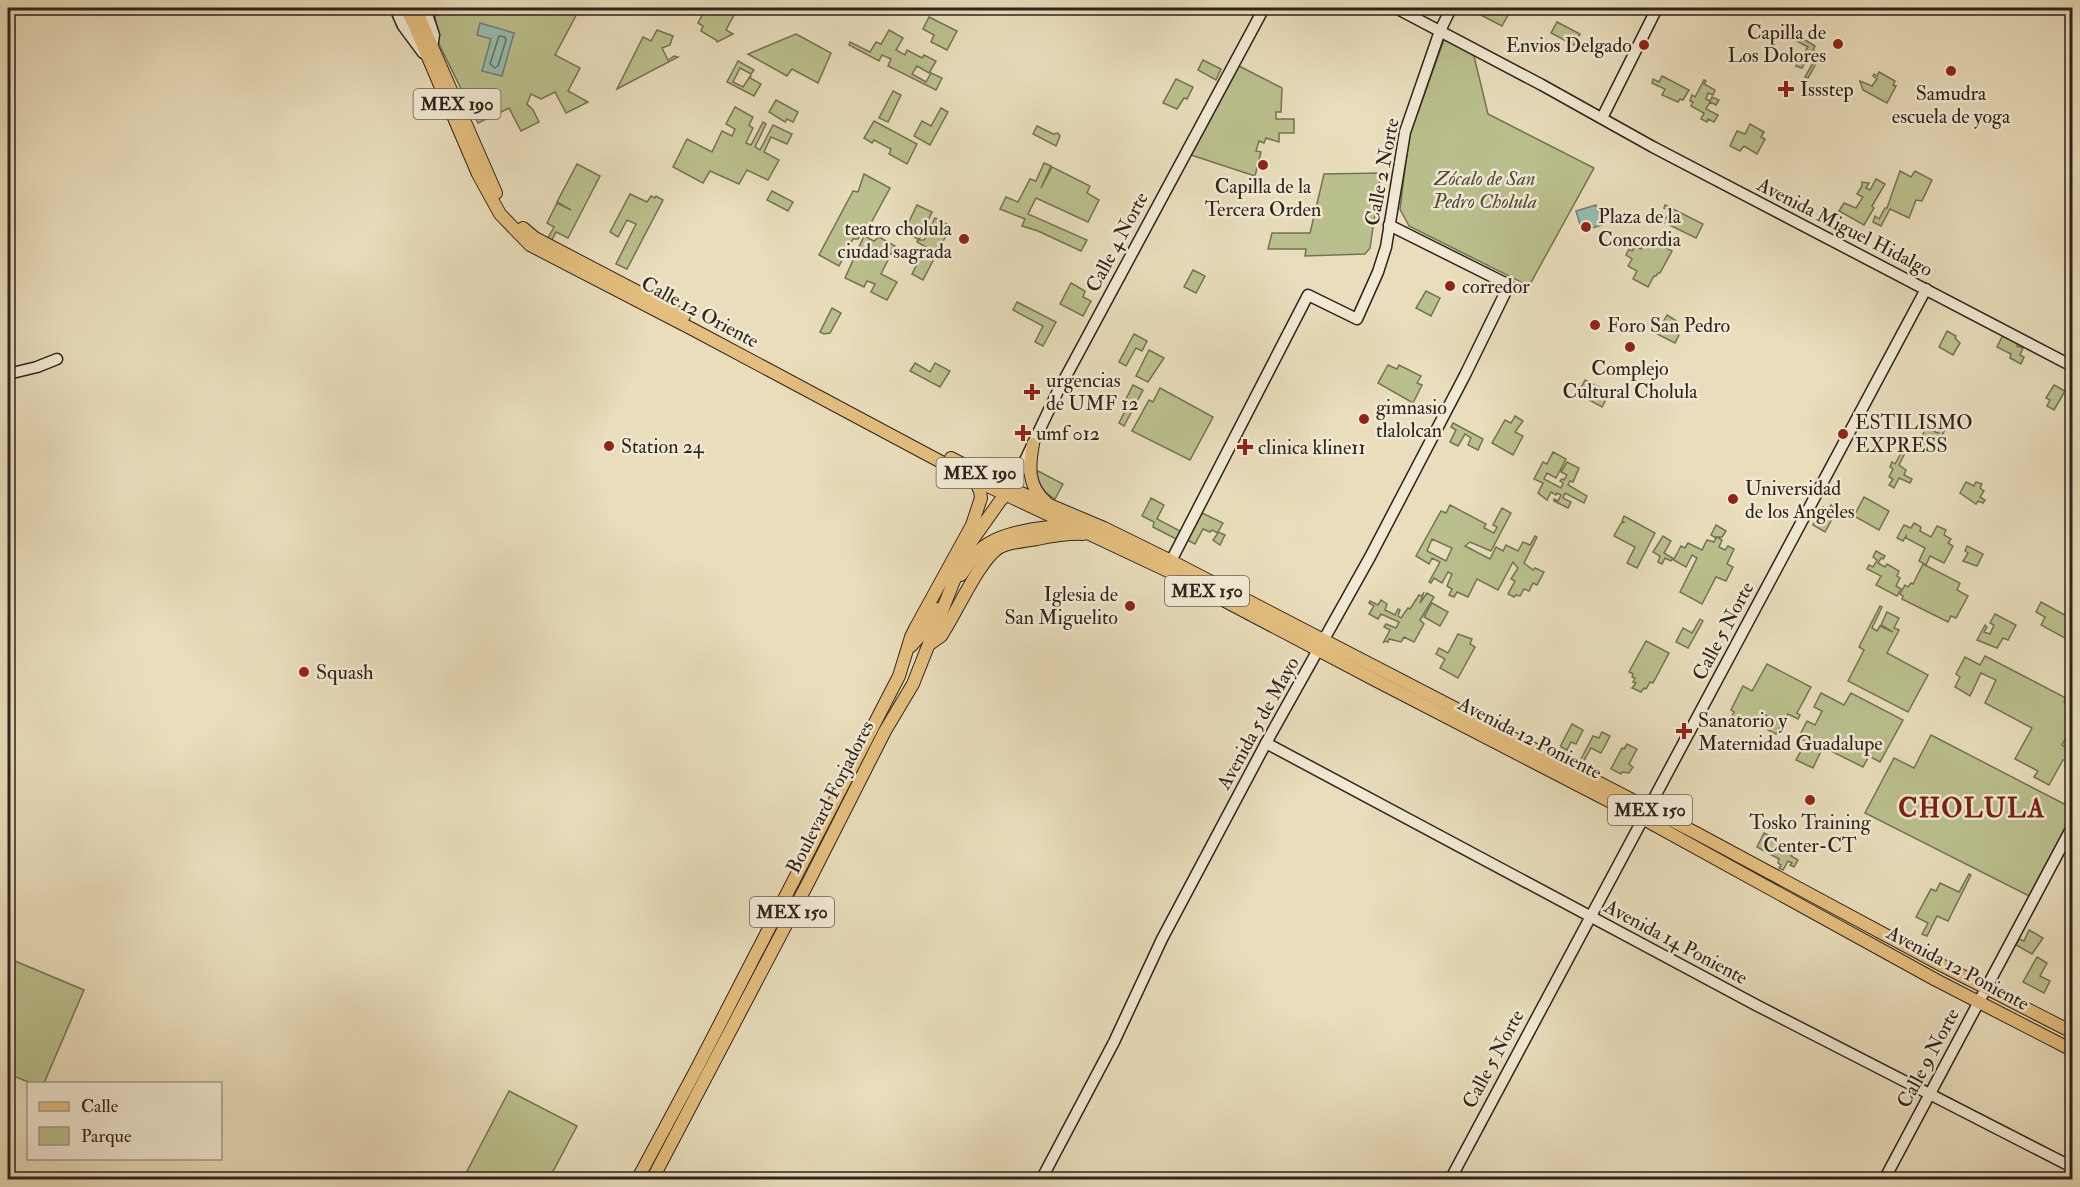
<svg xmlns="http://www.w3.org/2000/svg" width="2080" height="1187" viewBox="0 0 2080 1187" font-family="'IM FELL Double Pica',serif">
<rect width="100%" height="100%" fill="#e9ddbb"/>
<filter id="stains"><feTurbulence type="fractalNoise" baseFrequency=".00333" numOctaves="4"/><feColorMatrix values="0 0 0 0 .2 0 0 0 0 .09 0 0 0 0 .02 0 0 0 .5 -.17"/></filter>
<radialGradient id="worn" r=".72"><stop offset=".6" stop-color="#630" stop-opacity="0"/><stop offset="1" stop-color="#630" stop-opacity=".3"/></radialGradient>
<!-- green -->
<g fill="#bac08d" stroke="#747254" stroke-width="1.5" fill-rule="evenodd">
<polygon points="449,8 580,8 555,55 580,68 568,91 588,102 566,113 555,92 541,99 531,94 527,104 533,110 539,122 521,131 509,108 478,123 438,42 435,16"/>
<polygon points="706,8 725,8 735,13 726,30 733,34 717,42 716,40 701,31 703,26 698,23"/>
<polygon points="1472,8 1512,8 1502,26 1471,10"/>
<polygon points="929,17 957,31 947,50 931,42 934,35 923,29"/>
<polygon points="1557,22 1580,34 1574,45 1551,33"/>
<polygon points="657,30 673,36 670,45 662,48 668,60 674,56 678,57 617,89 643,37 651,41"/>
<polygon points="889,30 903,38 896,50 905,55 907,50 922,58 924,55 936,61 929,73 917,66 912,74 926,82 931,73 942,78 936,90 888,66 891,59 882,55 879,61 849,45 850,42 870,52 876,42 881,44"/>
<polygon points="1792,32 1815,46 1813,50 1821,54 1808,78 1805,77 1814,61 1808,58 1802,68 1796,66 1808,47 1789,37"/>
<polygon points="796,34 831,53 818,83 792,69 787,76 748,54"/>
<polygon points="1445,37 1473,52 1488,114 1594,168 1529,286 1409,226 1400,209 1409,137"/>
<polygon points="1203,60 1221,69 1216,80 1198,70"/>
<polygon points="738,61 754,70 751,74 740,68 733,82 743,87 751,75 750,78 761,84 754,96 727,82"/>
<polygon points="1239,66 1282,88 1281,112 1276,112 1276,119 1294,119 1294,133 1279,133 1279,142 1266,138 1264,143 1259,141 1256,151 1261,152 1255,176 1191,155"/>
<polygon points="1879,72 1895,81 1893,85 1896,86 1887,103 1863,90 1860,81 1872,86 1877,79 1873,76 1874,74 1877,76"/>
<polygon points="1662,76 1689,90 1683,100 1680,99 1678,102 1662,95 1665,89 1652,83 1653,79 1659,82"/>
<polygon points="1176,79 1193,87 1187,99 1184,98 1177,109 1163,103"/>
<polygon points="1704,80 1706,81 1704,84 1715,90 1713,95 1708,93 1706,99 1710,101 1712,97 1719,100 1716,105 1710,102 1706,109 1718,115 1714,122 1708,119 1707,122 1701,119 1704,113 1691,106 1693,102 1690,101 1692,95 1695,97"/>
<polygon points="893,91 901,95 888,122 879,118"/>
<polygon points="776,100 798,112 793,122 787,119 785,122 769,112"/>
<polygon points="735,107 753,117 749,125 753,128 746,143 751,145 763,122 766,124 755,147 760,150 773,125 792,134 787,144 771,137 764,152 779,160 768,180 747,170 739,184 710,171 703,183 673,167 687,139 712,152 722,131 732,136 735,129 726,124"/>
<polygon points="941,108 948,112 930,145 914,136 922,121 931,126"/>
<polygon points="874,121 917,144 907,164 889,154 891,149 874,140 872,143 864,138"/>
<polygon points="1750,124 1764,132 1761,137 1765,139 1757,154 1744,146 1740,151 1730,146 1737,131 1745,134"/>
<polygon points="1037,126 1053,134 1058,133 1060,136 1056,146 1033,134"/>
<polygon points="1044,163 1051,166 1041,188 1052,167 1090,186 1087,193 1099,200 1088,222 1036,198 1028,214 1087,240 1081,251 1038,231 1022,226 1025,219 1000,209 1006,197 1018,202 1030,179 1036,181"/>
<polygon points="577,164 600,176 568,238 556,232 552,240 548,238 554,227 547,223 557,203 571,210 557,202"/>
<polygon points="1900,171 1911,177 1915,171 1932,180 1922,201 1916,200 1909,218 1890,209 1881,226 1873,222 1875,216 1879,219 1885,208 1887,208"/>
<polygon points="1381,173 1370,248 1365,254 1305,256 1306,249 1268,249 1272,233 1310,233 1324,174"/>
<polygon points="864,174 890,188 864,236 874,241 879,237 895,246 881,274 897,282 887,300 871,292 875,284 867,281 864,287 845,278 864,236 861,234 858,239 853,239 839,266 819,255 853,191 858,192"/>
<polygon points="1876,179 1885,184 1872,206 1874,208 1864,225 1839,211 1844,203 1856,208 1863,197 1857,194 1862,186 1862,182 1869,183 1866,188 1870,190"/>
<polygon points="772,191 793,202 788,211 767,200"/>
<polygon points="630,194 647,202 651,196 655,198 656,196 663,200 627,269 616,264 636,224 627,220 618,237 610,232"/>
<polygon points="917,205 932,212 919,240 924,240 935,218 951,226 923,280 912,274 926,247 917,242 918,239 904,232"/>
<polygon points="1665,205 1703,224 1696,238 1657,219 1659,215 1666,218 1670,211 1664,208"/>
<polygon points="1651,240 1659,244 1661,240 1668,244 1666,248 1672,251 1660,273 1658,273 1656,276 1654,276 1648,287 1633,279 1637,271 1628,266 1632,259 1626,255 1629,249 1632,251 1635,246 1641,249 1644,243 1648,245"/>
<polygon points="1193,270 1205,276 1196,293 1184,287"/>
<polygon points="1071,283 1085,291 1083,297 1091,301 1083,316 1060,304"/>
<polygon points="1426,291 1440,298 1431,316 1416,308"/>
<polygon points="1017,302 1056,322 1043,346 1035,342 1043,326 1013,310"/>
<polygon points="832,308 841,313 830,333 824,334 820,332"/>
<polygon points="1667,315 1678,322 1673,331 1679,335 1675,343 1657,334"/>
<polygon points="1947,331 1956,336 1955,338 1960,343 1953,355 1939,347"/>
<polygon points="2004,333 2019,341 2017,346 2023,348 2020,355 2024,357 2021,364 2010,358 2011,354 1997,347"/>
<polygon points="1134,334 1147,341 1142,351 1136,348 1126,366 1119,362"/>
<polygon points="1149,350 1164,358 1148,382 1136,376"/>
<polygon points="915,363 930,372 935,363 950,371 940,387 910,371"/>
<polygon points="1388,365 1397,369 1399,365 1421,376 1417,383 1422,385 1413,403 1378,383"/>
<polygon points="1585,380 1610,392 1602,407 1578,394"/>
<polygon points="1133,385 1143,390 1124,426 1119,423 1125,411 1121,409"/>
<polygon points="2054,385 2065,391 2054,410 2047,406 2050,400 2046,398"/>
<polygon points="1160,388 1213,417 1190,460 1132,431 1149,400 1153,402"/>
<polygon points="1515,416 1523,421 1515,432 1523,436 1513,455 1492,443 1505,420 1511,423"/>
<polygon points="1453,423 1483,439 1478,450 1468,445 1471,438 1465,434 1458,446 1450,442 1456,430 1451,427"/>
<polygon points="1926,428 1938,433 1941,428 1945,430 1936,445 1928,441 1925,447 1918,444"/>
<polygon points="1904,448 1907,449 1899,465 1906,470 1904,475 1912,479 1910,483 1899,478 1894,488 1889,485 1893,479 1889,477 1893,469 1890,467 1892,462 1895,464"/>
<polygon points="1553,452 1566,459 1556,478 1547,473 1544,479 1561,488 1563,483 1560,481 1562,479 1564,480 1567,475 1561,472 1567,462 1579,468 1573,482 1570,481 1568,485 1587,496 1584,503 1565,493 1563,498 1571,502 1568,508 1554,501 1554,499 1558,501 1561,495 1557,493 1556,495 1551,492 1547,500 1538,493 1543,483 1534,479 1543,462 1547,464"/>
<path d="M1036,470L1063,484L1055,499C1042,492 1039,484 1036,470Z"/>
<polygon points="1966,482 1974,486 1976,482 1982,484 1980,488 1984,491 1980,497 1985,500 1983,503 1978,501 1976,504 1960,493"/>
<polygon points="1864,497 1889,511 1879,530 1854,516"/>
<polygon points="1151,498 1164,505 1157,519 1182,532 1178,540 1153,527 1154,522 1142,516"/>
<path d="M1450,505L1486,524L1484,528L1494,533L1497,527L1493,525L1502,508L1511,513L1491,551L1470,542L1465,546L1490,559L1496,547L1503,551L1506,545L1518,551L1523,542L1530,545L1535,536L1537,537L1524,563L1533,570L1535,568L1544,572L1537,585L1533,583L1529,591L1524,589L1520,596L1516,595L1514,597L1508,594L1515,581L1511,579L1518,568L1513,562L1498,590L1477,579L1468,597L1457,592L1454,597L1449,595L1452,589L1447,586L1452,574L1448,572L1442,583L1434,578L1431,583L1429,582L1440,562L1432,558L1429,564L1416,556L1441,511L1446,513ZM1432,539L1452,548L1446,561L1427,551Z"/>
<polygon points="1831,505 1838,508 1825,532 1813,525 1823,507 1828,510"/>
<polygon points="1202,513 1223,523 1218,532 1225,535 1220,545 1213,540 1218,533 1212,530 1210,532 1203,529 1195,544 1187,540"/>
<polygon points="1624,516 1655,533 1637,568 1627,563 1635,547 1614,536 1621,523 1624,522 1622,521"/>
<polygon points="1914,523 1921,527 1920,531 1931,537 1937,526 1946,530 1944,535 1951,539 1948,543 1953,546 1944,563 1930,556 1926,565 1919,561 1925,548 1906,538 1906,536 1903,541 1897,538 1904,525 1911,528"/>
<polygon points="1716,525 1726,531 1722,537 1717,537 1722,540 1719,547 1725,550 1728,546 1734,549 1727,564 1733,567 1726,581 1716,577 1702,604 1680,592 1697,558 1692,555 1686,567 1672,559 1671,561 1665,558 1662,564 1658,562 1660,556 1653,552 1663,536 1671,541 1664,553 1674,559 1681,546 1685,548 1688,543 1702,550 1707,540 1714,542 1716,538 1711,535"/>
<polygon points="1967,546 1983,554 1977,566 1963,561 1968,553 1965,551"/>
<polygon points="1876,551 1885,556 1883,559 1881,558 1878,563 1885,567 1887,564 1899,571 1897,576 1900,578 1896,586 1901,589 1897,596 1876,585 1881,576 1867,569 1869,565 1873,567 1877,560 1873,557"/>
<polygon points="1923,564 1960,583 1957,590 1968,596 1956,618 1951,616 1948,622 1902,599 1903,596 1900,594 1905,585 1908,587 1911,583 1913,584"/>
<polygon points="1424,592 1420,603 1427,593 1434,597 1420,620 1424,624 1414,642 1404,637 1401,642 1389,639 1388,642 1385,641 1383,643 1390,630 1384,627 1386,624 1396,628 1399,622 1381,614 1378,619 1369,614 1374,606 1369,603 1370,601 1378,605 1381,600 1387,604 1385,610 1395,615 1398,609 1400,610 1398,616 1401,618 1408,608 1410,609 1419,595 1422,596"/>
<polygon points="2041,602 2072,619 2072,642 2041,625 2045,617 2036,612"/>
<polygon points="1432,603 1448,612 1440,626 1424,617"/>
<polygon points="1880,606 1882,607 1872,628 1877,631 1880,626 1893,632 1881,625 1887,612 1899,618 1894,628 1899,630 1887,653 1928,675 1908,712 1848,681 1864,650 1859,647"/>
<polygon points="1995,614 2016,625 2008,640 2003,638 1997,648 1977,640 1985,625 1987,627 1984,632 1990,634 1994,625 1990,623"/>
<polygon points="1700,619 1703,621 1688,648 1676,642 1683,628 1692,633"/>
<polygon points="1458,634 1472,639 1470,644 1475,647 1458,678 1440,668 1445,659 1436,654 1439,648 1448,653"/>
<polygon points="1646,641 1669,653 1653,683 1650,682 1646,689 1644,688 1641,692 1632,688 1636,683 1633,682 1635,678 1632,677 1633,674 1629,672"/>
<polygon points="1985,656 2066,698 2064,702 2070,706 2065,716 2072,720 2072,726 2067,736 2072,738 2072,743 2065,739 2062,745 2072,751 2066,760 2063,760 2049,785 2034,777 2038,771 2015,759 2032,728 1985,703 1996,680 1981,673 1970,696 1955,687 1960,677 1956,674 1965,657 1980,665"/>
<polygon points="1767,664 1811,687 1797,713 1800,715 1798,719 1788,714 1776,734 1768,730 1773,719 1764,714 1758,724 1755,722 1753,726 1738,718 1736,721 1731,718 1734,712 1731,710 1743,686 1752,691"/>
<polygon points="1821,693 1844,705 1851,693 1903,720 1880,762 1869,756 1863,767 1823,747 1813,768 1796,760 1806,742 1799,737 1807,721 1815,725 1822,711 1814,707"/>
<polygon points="1572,724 1583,730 1576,744 1571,742 1567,750 1561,747 1561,745"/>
<polygon points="1602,732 1610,736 1601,753 1591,748 1582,764 1579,763 1593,736 1599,738"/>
<polygon points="1931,735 2072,808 2072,816 2031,897 1865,813 1894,758 1914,768"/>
<polygon points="1627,744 1637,749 1629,764 1633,767 1629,773 1622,772 1621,774 1611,769 1622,748 1624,749"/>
<polygon points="1764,833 1795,850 1791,856 1798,860 1794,867 1790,865 1792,863 1788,861 1783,870 1779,868 1781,865 1778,863 1779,859 1757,847"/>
<polygon points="1969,874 1971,875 1948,921 1937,916 1927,936 1922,934 1928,923 1916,917 1931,889 1936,891 1940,883 1959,892"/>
<polygon points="2029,930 2043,938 2032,954 2016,945 2019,939 2024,941"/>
<polygon points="2037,957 2047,963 2040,976 2050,981 2044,993 2023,982"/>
<polygon points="15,961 84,990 44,1083 31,1083 8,1074 8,979"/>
<polygon points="509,1091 577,1126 549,1179 463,1179"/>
</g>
<!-- water -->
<g fill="#97bcb0" stroke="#6d7f75" stroke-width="1.5">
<polygon points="480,23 514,33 502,76 482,71 491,39 477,35"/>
<polygon points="1596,205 1602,225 1582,231 1576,211"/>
</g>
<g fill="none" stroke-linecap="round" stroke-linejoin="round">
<!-- shore -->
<polygon stroke="#627066" stroke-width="1.5" points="499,36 505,37 506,40 498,66 495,68 490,64"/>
<defs>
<g id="secondary">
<polyline points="395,8 403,26 423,53"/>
<polyline points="425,8 434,35 432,48"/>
<polyline points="1396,8 1542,85 1653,147 2072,366"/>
<polyline points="1602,118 1657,8"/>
<polyline points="8,374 37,367 57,359"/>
<polyline points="1011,490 1057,393 1264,8"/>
<polyline points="1171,561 1308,295 1357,319 1378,272 1386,247 1405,132 1440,31 1451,8"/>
<polyline points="1266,743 1756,1005 2072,1167"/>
<polyline points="1041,1180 1114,1042 1162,939 1266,743 1370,557 1465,375 1509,285 1389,225"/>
<polyline points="1450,1180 1926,289"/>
<polyline points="1884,1180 2072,827"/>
</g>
<g id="primary">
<polyline points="407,8 478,174 500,214 530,245 694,330 975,480 1170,572 1375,680 1642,818 1936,980 2072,1050"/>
<polyline points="419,17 496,193"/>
<polyline points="523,228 535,238 684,316"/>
<path d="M1033,444C1029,466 1027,486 1046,502"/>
<polyline points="951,458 997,482"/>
<polyline points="1021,493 1104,528 1171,561 1696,833 1945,967 2072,1032"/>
<path d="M961,575C967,567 973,557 981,549C1001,531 1044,527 1070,525"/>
<path d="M931,643L941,636C956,614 980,558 1000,547C1011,542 1025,541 1037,539C1052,536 1067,533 1083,534"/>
<polyline points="911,646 920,636 938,609"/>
<polyline points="637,1180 696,1070 899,676 911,637 916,627 972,525 981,498 980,491 975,480"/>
<polyline points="652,1180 809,881 885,731 913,684 959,568 971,542 1000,501 1010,490"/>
</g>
</defs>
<!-- secondary casing -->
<use href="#secondary" stroke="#2e231c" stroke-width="13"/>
<!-- primary casing -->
<use href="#primary" stroke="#2e231c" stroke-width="14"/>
<!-- secondary -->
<use href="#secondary" stroke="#f1e9d3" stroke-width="10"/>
<!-- primary -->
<use href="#primary" stroke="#e4be7e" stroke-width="12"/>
</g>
<!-- markers -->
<g fill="#8f2418" stroke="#f1e9d3" stroke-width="2">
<circle cx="1838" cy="44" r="6"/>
<circle cx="1644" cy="45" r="6"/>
<circle cx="1951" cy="71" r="6"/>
<path d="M1783 80h6v6h6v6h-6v6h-6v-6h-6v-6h6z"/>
<circle cx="1263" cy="165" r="6"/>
<circle cx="1586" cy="227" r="6"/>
<circle cx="964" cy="239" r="6"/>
<circle cx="1450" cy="286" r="6"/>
<circle cx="1595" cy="325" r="6"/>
<circle cx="1630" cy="347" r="6"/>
<path d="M1029 383h6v6h6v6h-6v6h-6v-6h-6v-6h6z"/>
<circle cx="1364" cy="419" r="6"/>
<path d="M1020 424h6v6h6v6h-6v6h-6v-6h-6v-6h6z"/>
<circle cx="1843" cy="434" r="6"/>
<circle cx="609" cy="446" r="6"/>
<path d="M1242 438h6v6h6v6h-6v6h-6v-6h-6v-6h6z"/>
<circle cx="1733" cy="499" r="6"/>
<circle cx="1130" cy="606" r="6"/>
<circle cx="304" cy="672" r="6"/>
<path d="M1681 722h6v6h6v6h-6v6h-6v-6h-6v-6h6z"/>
<circle cx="1810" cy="800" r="6"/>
</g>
<g text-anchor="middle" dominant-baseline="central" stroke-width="5" stroke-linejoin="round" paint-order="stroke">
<!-- shield labels -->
<g fill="#f1e9d3" stroke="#685e53" stroke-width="1.5">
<rect x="413.5" y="89" width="87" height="30" rx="4.5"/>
<rect x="936.5" y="458" width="87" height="30" rx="4.5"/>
<rect x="1165" y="576" width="84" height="30" rx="4.5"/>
<rect x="1608" y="795" width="84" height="30" rx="4.5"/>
<rect x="750" y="897" width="84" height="30" rx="4.5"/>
</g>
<g font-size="18" font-weight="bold" fill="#2e231c">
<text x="457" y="104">MEX 190</text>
<text x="980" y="473">MEX 190</text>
<text x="1207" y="591">MEX 150</text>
<text x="1650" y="810">MEX 150</text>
<text x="792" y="912">MEX 150</text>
</g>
<!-- poi labels -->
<g font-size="20" fill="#2e231c" stroke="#f1e9d3" text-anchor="start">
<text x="1826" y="32" text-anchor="end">Capilla de<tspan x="1826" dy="23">Los Dolores</tspan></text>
<text x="1632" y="45" text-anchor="end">Envios Delgado</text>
<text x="1800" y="89">Issstep</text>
<text x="1951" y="93" text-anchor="middle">Samudra<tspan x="1951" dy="23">escuela de yoga</tspan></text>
<text x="1263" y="186" text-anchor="middle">Capilla de la<tspan x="1263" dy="23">Tercera Orden</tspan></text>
<text x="1598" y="216">Plaza de la<tspan x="1598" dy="23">Concordia</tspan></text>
<text x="952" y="228" text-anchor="end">teatro cholula<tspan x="952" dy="23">ciudad sagrada</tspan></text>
<text x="1462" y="286">corredor</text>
<text x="1607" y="325">Foro San Pedro</text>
<text x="1630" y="368" text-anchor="middle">Complejo<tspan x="1630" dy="23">Cultural Cholula</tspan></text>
<text x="1046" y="380">urgencias<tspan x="1046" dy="23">de UMF 12</tspan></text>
<text x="1376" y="407">gimnasio<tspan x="1376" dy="23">tlalolcan</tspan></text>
<text x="1855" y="422">ESTILISMO<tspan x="1855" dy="23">EXPRESS</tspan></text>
<text x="1036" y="433">umf 012</text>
<text x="621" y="446">Station 24</text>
<text x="1258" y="447">clinica kline11</text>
<text x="1745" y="488">Universidad<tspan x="1745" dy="23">de los Angeles</tspan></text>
<text x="1118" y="594" text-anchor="end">Iglesia de<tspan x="1118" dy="23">San Miguelito</tspan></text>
<text x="316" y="672">Squash</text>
<text x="1698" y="720">Sanatorio y<tspan x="1698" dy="23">Maternidad Guadalupe</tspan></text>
<text x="1810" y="822" text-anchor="middle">Tosko Training<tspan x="1810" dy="23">Center-CT</tspan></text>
</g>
<!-- street labels -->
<g font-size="20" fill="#2e231c" stroke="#f1e9d3">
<text transform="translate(1382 172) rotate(-79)">Calle 2 Norte</text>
<text transform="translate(1845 227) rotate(27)">Avenida Miguel Hidalgo</text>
<text transform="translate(1117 242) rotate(-62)">Calle 4 Norte</text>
<text transform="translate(700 312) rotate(28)">Calle 12 Oriente</text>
<text transform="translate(1723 631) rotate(-62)">Calle 5 Norte</text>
<text transform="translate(1258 723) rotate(-61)">Avenida 5 de Mayo</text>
<text transform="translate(1530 738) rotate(27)">Avenida 12 Poniente</text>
<text transform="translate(830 797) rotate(-63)">Boulevard Forjadores</text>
<text transform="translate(1676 942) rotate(28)">Avenida 14 Poniente</text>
<text transform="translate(1958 968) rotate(28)">Avenida 12 Poniente</text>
<text transform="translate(1928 1058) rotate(-62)">Calle 9 Norte</text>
<text transform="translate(1493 1059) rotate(-62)">Calle 5 Norte</text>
</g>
<!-- park labels -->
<g font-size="20" font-style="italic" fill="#514a38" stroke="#f1e9d3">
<text x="1485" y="178">Zócalo de San<tspan x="1485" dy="23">Pedro Cholula</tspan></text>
</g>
<!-- district labels -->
<g font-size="26" font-weight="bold" letter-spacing="1.5" fill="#7a1f14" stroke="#f1e9d3">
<text x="1972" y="809">CHOLULA</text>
</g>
</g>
<!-- margin -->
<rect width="2080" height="1187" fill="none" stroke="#e9ddbb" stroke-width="30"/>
<rect x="9" y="9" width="2062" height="1169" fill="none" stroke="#2e231c" stroke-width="3"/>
<rect x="15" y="15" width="2050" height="1157" fill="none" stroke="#2e231c" stroke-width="1.5"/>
<!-- legend -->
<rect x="27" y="1082" width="195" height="78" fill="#f1e9d3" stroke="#a39a8a" stroke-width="1.5"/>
<rect x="39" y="1102" width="30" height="9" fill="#e4be7e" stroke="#a39a8a" stroke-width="1.5"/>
<text x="81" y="1112" font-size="18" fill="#2e231c">Calle</text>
<rect x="39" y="1127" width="30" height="18" fill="#bac08d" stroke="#a39a8a" stroke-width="1.5"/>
<text x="81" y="1142" font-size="18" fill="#2e231c">Parque</text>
<rect width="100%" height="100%" filter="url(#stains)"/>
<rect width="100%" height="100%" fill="url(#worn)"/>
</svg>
